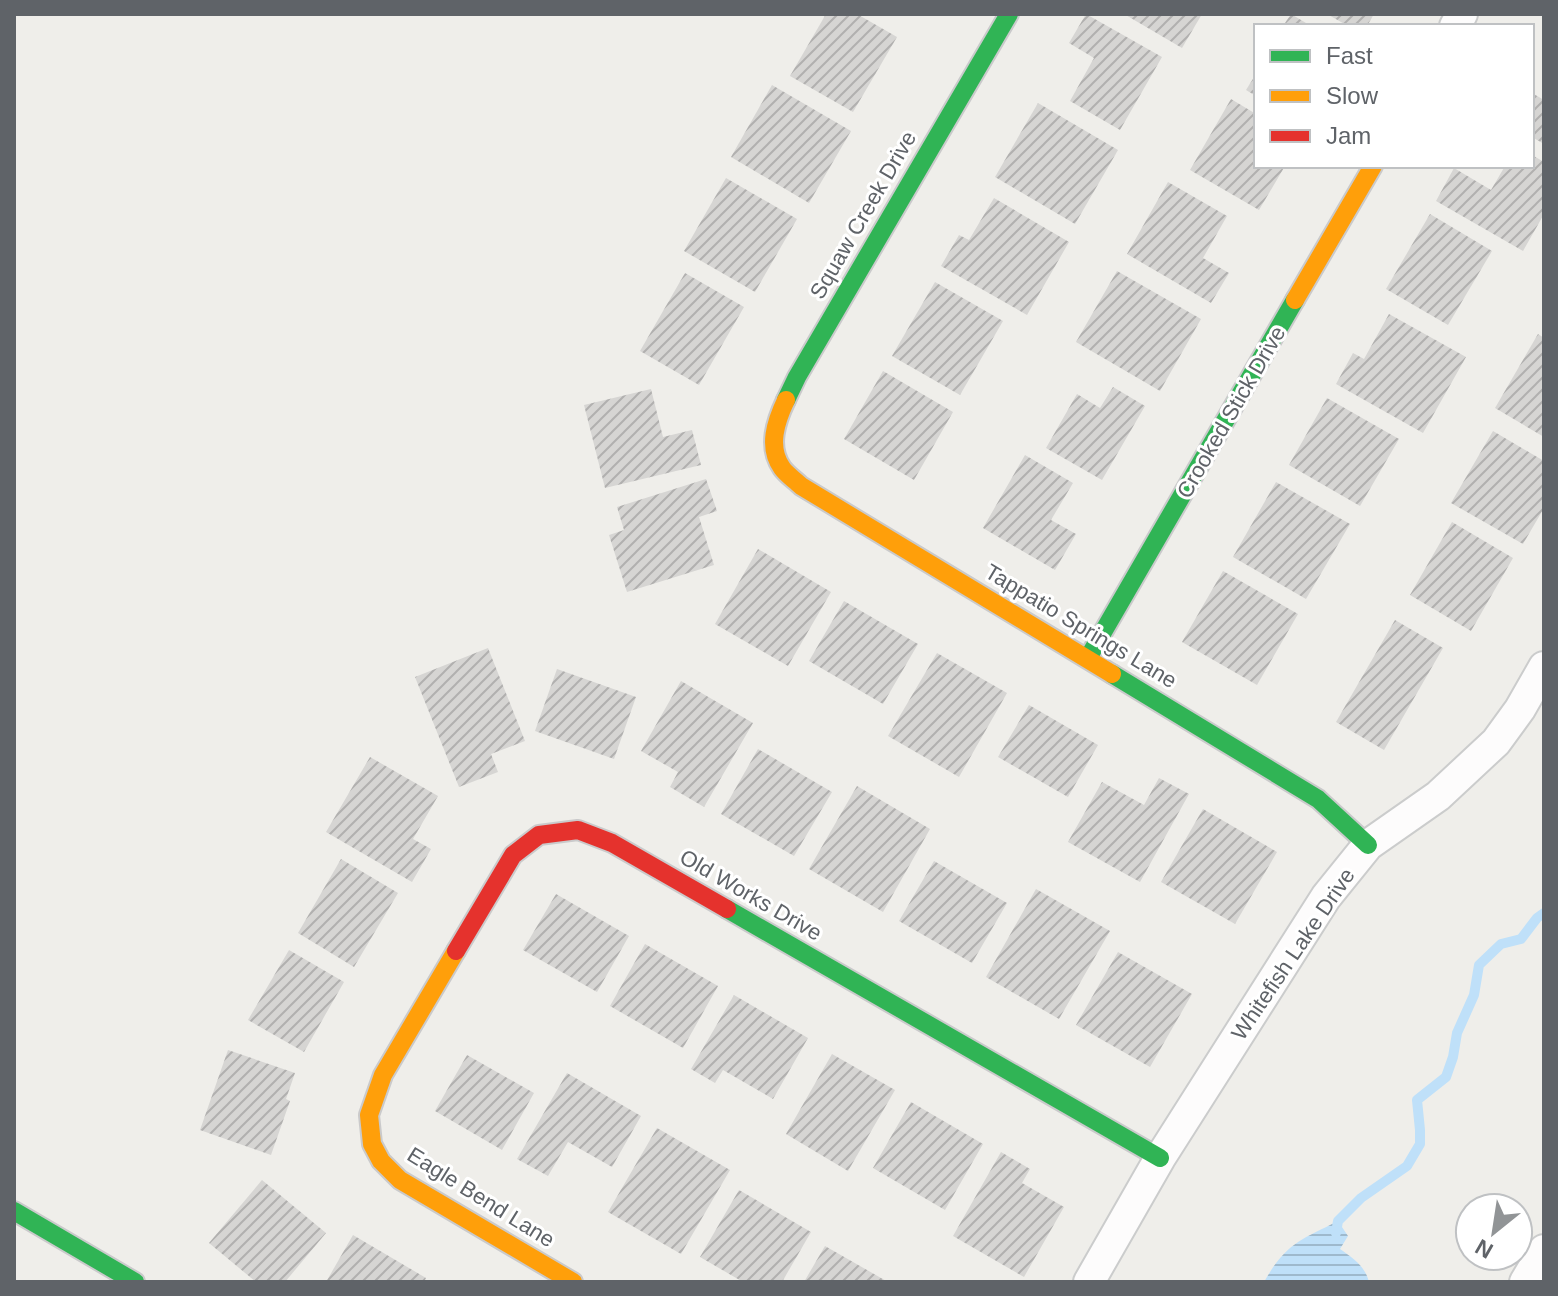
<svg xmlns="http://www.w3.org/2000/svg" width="1558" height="1296" viewBox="0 0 1558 1296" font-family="Arial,sans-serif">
<defs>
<pattern id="water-rules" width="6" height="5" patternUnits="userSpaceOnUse" patternTransform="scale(2)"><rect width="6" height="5" fill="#bfe0f9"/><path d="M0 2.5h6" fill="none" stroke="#9eb9cd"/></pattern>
<pattern id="building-hatch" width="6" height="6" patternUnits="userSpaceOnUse" patternTransform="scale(2)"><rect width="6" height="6" fill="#d6d5d3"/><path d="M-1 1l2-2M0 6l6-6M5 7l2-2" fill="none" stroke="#b1b0af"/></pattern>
</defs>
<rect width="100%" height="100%" fill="#efeeea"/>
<!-- water -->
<path fill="url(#water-rules)" d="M1338,1221L1348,1236L1340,1249C1353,1258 1365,1266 1369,1282H1264C1286,1243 1301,1240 1338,1221Z"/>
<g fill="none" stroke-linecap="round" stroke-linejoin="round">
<!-- stream -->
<polyline stroke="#bfe0f9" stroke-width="10" points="1336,1233 1338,1221 1361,1198 1407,1166 1420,1144 1420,1130 1417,1100 1446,1077 1453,1057 1457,1033 1474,995 1479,965 1501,944 1521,939 1537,918 1544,913"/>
</g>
<!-- building -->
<g fill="url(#building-hatch)">
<polygon points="826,14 857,14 897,37 853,112 790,76"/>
<polygon points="1086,14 1162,57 1120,130 1070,101 1094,58 1069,43"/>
<polygon points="1124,14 1202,14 1182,48"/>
<polygon points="1291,14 1311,26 1283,26"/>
<polygon points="1327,14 1374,14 1367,26 1348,26"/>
<polygon points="1256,74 1256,96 1246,90"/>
<polygon points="772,85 851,131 809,203 731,157"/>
<polygon points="1532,93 1544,100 1544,144 1532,137"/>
<polygon points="1231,99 1256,114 1256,166 1285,166 1259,210 1190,170"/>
<polygon points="1038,103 1118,150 1075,224 995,177"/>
<polygon points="1532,155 1544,162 1544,214 1523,251 1436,201 1454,168 1491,190 1505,166 1532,166"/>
<polygon points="726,178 797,219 755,292 684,251"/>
<polygon points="1168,182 1227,216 1203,258 1229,273 1211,303 1127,254"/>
<polygon points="994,198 1069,242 1027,315 941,266 959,235 969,240"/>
<polygon points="1430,214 1492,251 1448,325 1386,289"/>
<polygon points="1117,271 1201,319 1160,391 1076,342"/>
<polygon points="685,273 744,307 699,385 640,351"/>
<polygon points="935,282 1003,321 960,395 892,356"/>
<polygon points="1389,314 1466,357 1423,433 1336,384 1353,353 1364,359"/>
<polygon points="1538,334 1544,338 1544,437 1495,408"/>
<polygon points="883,371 953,412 914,480 844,439"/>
<polygon points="1113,387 1145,406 1102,480 1046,448 1077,394 1100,408"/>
<polygon points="651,389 663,437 692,430 701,465 605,488 584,405"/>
<polygon points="1327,398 1399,439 1360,506 1289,465"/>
<polygon points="1493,431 1544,461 1544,508 1523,544 1451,503"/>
<polygon points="1025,455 1073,483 1051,520 1076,534 1055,570 983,528"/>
<polygon points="706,479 717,511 699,517 714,565 627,592 609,535 624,530 617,507"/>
<polygon points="1276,482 1350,524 1306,599 1233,557"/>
<polygon points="1452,522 1513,558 1471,631 1410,595"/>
<polygon points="758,549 831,592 788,666 715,624"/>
<polygon points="1223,571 1298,614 1257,685 1182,642"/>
<polygon points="844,601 918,644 883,704 809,661"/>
<polygon points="1395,620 1443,648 1384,750 1336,722"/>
<polygon points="488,648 525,741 491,754 498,772 459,787 415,677"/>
<polygon points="937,653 1007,693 959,777 888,736"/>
<polygon points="557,669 636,697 614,759 535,731"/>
<polygon points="681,681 753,723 704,807 670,787 678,772 641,751"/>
<polygon points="1029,705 1098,745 1068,797 998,757"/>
<polygon points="758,749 832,792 794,856 721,814"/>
<polygon points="370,757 438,796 413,839 431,849 412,882 326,832"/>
<polygon points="1159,778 1189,794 1140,882 1068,842 1102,782 1144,805"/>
<polygon points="857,786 930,829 883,912 809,869"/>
<polygon points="1203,809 1277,852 1235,924 1161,882"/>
<polygon points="341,859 398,893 354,967 298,933"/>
<polygon points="934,861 1007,903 972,963 899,921"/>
<polygon points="1036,889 1110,931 1059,1019 986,977"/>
<polygon points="556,894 629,936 597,992 523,950"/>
<polygon points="645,944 718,986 683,1048 610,1006"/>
<polygon points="289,950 344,982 304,1052 248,1020"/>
<polygon points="1118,952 1192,994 1150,1067 1076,1025"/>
<polygon points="734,995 808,1038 773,1099 723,1070 715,1083 691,1069"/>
<polygon points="228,1050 295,1073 286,1099 290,1101 271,1155 200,1130"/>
<polygon points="832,1054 895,1090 848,1171 786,1134"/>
<polygon points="467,1055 534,1093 502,1150 435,1111"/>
<polygon points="567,1073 641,1116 612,1167 568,1142 548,1176 517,1159"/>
<polygon points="911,1102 983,1144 945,1210 873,1168"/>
<polygon points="657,1128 730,1170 681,1254 608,1212"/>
<polygon points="1001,1152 1030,1169 1022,1183 1064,1207 1024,1277 953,1236"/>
<polygon points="262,1180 326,1233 285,1282 256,1282 209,1243"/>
<polygon points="739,1190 811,1232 782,1282 743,1282 700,1257"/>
<polygon points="353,1235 426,1278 424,1282 326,1282"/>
<polygon points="825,1246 888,1282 804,1282"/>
</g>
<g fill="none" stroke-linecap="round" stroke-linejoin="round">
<defs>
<g id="street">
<polyline points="1455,26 1462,14"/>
<polyline points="1089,1282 1160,1158 1326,897 1368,845 1438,796 1496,742 1520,709 1544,667"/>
<polyline points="1525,1282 1544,1250"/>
</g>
<g id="fast">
<polyline points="786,400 797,377 1009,14"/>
<polyline points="1088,658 1295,300"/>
<polyline points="1112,674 1318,799 1368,845"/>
<polyline points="727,909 1160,1158"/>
<polyline points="14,1211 135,1282"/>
</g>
<g id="slow">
<polyline points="1295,300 1373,166"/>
<path d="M786,400C776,421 767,447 782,468C787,475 795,480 801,486L1112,674"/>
<polyline points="456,951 383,1075 369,1115 372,1144 381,1161 400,1180 573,1282"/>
</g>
<polyline id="jam" points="456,951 513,855 539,835 578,830 612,843 727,909"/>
</defs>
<!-- street casing -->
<use href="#street" stroke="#cbcccc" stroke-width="34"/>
<!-- fast casing -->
<use href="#fast" stroke="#cacacb" stroke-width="22"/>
<!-- slow casing -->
<use href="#slow" stroke="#cacacb" stroke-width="22"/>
<!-- jam casing -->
<use href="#jam" stroke="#cacacb" stroke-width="22"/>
<!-- street -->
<use href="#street" stroke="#fdfcfc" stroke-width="30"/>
<!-- fast -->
<use href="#fast" stroke="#30b455" stroke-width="18"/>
<!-- slow -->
<use href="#slow" stroke="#ff9f0a" stroke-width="18"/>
<!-- jam -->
<use href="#jam" stroke="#e5322d" stroke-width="18"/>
</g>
<g text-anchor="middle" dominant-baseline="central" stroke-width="6" stroke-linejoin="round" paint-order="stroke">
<!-- street labels -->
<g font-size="22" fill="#5f6368" stroke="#fff">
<text transform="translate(863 215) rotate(-60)">Squaw Creek Drive</text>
<text transform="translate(1231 412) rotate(-60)">Crooked Stick Drive</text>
<text transform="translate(1081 626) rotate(31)">Tappatio Springs Lane</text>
<text transform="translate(751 895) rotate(30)">Old Works Drive</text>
<text transform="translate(1293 954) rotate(-56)">Whitefish Lake Drive</text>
<text transform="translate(481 1197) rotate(32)">Eagle Bend Lane</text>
</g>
</g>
<!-- border -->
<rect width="1558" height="1296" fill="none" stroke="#5f6368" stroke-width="32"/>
<!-- legend -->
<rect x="1254" y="24" width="280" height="144" fill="#ffffff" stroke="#bfc1c3" stroke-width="2"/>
<rect x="1270" y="50" width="40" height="12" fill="#30b455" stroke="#bfc1c3" stroke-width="2"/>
<text x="1326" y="64" font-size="24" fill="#5f6368">Fast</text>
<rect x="1270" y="90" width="40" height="12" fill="#ff9f0a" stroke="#bfc1c3" stroke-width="2"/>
<text x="1326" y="104" font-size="24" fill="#5f6368">Slow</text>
<rect x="1270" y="130" width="40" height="12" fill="#e5322d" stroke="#bfc1c3" stroke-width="2"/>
<text x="1326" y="144" font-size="24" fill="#5f6368">Jam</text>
<!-- north arrow -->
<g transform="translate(1494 1232) rotate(210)"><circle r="38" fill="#ffffff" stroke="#bfc1c3" stroke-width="2"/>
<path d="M0-6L14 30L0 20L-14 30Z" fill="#919496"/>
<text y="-12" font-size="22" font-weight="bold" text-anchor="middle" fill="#5f6368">N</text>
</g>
</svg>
